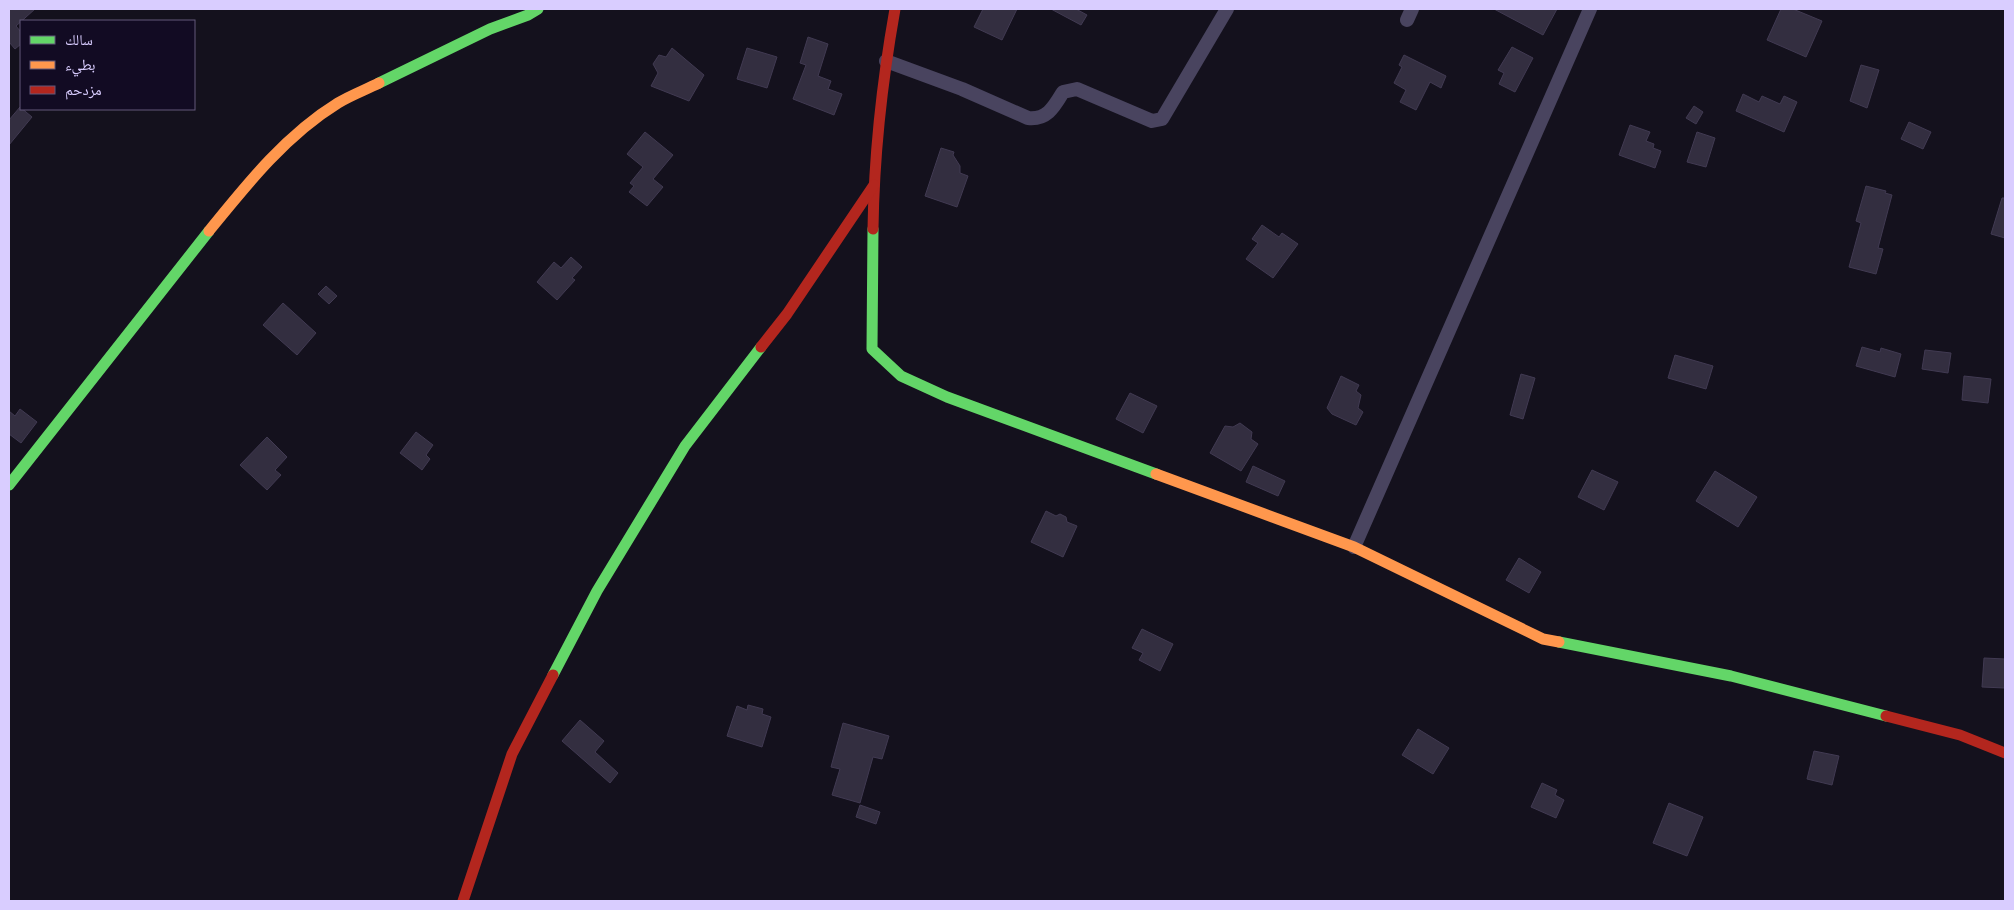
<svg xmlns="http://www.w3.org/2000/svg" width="2014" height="910" viewBox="0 0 2014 910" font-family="Barlow,'Noto Naskh Arabic',sans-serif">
<rect width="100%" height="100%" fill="#14111d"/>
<!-- building -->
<g fill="#332e40" stroke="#413a52">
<polygon points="9,9 35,9 16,26 21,32 21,44 15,49 9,42"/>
<polygon points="983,9 1017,9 1002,40 974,27"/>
<polygon points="1051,9 1076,9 1087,15 1081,25"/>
<polygon points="1494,9 1557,9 1543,35"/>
<polygon points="1781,9 1793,9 1822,21 1806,57 1767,40"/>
<polygon points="808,37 828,44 818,76 831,81 828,89 842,94 834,115 793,99 806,65 800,63"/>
<polygon points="1512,47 1533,58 1515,92 1499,84 1504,73 1498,70"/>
<polygon points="672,48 704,75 689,101 651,86 658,73 653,64 659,55 666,57"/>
<polygon points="747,48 777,57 767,88 737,79"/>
<polygon points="1404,55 1446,76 1441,88 1430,82 1416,110 1400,102 1406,90 1394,83 1402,67 1399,65"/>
<polygon points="1861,65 1879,70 1867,108 1850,101"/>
<polygon points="1743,94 1759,102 1762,96 1780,104 1784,96 1797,102 1784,132 1736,111"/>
<polygon points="1694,106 1703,112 1696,124 1686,118"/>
<polygon points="20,107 32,117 9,145 9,120"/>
<polygon points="1909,122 1931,132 1923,149 1901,139"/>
<polygon points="1630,125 1650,132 1646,141 1654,144 1653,148 1661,151 1655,168 1619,155"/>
<polygon points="645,132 673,155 653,179 663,187 647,206 629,192 634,186 630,183 643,167 627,154"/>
<polygon points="1697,132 1715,138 1706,167 1687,162"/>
<polygon points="941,148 954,152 953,155 960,166 960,173 968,176 957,207 925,196"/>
<polygon points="1866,186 1886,191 1885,193 1892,195 1878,248 1883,249 1876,274 1849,267 1861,223 1856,221"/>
<polygon points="2002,198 2005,198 2005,238 1991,234"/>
<polygon points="1262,225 1279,237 1282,233 1298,244 1273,278 1246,259 1258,243 1252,239"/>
<polygon points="571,257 582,267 572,278 575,280 557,300 537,282 554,262 561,268"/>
<polygon points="326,286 337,296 329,304 318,294"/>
<polygon points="283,303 316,333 297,355 263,325"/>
<polygon points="1862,347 1880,352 1881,348 1901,354 1895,377 1856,366"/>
<polygon points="1925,350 1951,353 1948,373 1922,369"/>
<polygon points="1675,355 1713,366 1706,389 1668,378"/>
<polygon points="1521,374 1535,378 1523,419 1510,415"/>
<polygon points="1341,376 1359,385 1356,391 1361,395 1358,408 1363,412 1356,425 1332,414 1327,408"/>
<polygon points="1964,376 1991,379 1988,403 1962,400"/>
<polygon points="1130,393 1157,406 1143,433 1116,419"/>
<polygon points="20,409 37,422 21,443 9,434 9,411 15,416"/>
<polygon points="1240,423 1252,432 1251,439 1258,444 1241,471 1210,453 1225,426 1233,427"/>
<polygon points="416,432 433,445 426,455 430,459 422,470 400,453"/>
<polygon points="267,437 287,457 275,470 281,475 267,490 240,465"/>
<polygon points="1253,466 1285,481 1278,496 1246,482"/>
<polygon points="1592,470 1618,482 1604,510 1578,497"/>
<polygon points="1715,471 1757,497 1738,527 1696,501"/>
<polygon points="1046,511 1056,516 1060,514 1066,517 1067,522 1077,526 1063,557 1031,542"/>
<polygon points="1519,558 1541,572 1529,593 1506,580"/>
<polygon points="1142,629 1173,644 1160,671 1139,660 1143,653 1132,648"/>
<polygon points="1984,658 2005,659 2005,688 1982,687"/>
<polygon points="748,705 763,709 762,714 771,717 762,747 727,736 737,706 747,710"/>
<polygon points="580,720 604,741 595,752 618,773 610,783 562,741"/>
<polygon points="843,723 889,736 882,759 873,757 860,803 832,795 840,769 831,767"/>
<polygon points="1418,729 1449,748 1433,774 1402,755"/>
<polygon points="1814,751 1839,756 1832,785 1807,779"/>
<polygon points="1542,783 1557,790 1555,795 1564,800 1556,818 1531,807"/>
<polygon points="1669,803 1703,817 1687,856 1653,843"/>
<polygon points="860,805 880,812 876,824 856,817"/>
</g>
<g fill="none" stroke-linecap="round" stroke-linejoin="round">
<!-- street -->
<g stroke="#49445f" stroke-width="14">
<polyline points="1407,20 1412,9"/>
<path d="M886,61L962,89L1028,118C1047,120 1054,107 1063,92L1077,89L1152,121L1162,119L1227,9"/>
<polyline points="1354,547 1590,9"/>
</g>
<!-- fast -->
<g stroke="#63d668" stroke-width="11">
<polyline points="379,83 490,29 528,15 538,9"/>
<polyline points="873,229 872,349 901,376 947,397 1156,474"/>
<polyline points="9,485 209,231"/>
<polyline points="1559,642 1731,676 1886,716"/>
<polyline points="553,675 597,591 685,446 761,347"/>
</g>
<!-- slow -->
<g stroke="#ff974d" stroke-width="11">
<path d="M209,231C247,184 286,135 338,103C351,95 365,90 379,83"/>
<polyline points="1156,474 1354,547 1543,639 1559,642"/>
</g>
<!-- jam -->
<g stroke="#b3261e" stroke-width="11">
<path d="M873,229C874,156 882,82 895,9"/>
<polyline points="761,347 787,314 874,185"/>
<polyline points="1886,716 1960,735 2005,753"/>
<polyline points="463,901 512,754 553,675"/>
</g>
</g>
<!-- border -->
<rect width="2014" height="910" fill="none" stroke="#d9cdff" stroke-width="20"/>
<!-- legend -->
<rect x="20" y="20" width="175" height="90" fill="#120b23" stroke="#62597b"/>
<rect x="30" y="36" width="25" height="8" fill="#63d668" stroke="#62597b"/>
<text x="65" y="45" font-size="15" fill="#d9cdff">سالك</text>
<rect x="30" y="61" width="25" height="8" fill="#ff974d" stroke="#62597b"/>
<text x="65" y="70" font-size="15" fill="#d9cdff">بطيء</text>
<rect x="30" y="86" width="25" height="8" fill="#b3261e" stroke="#62597b"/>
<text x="65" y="95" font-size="15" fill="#d9cdff">مزدحم</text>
</svg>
